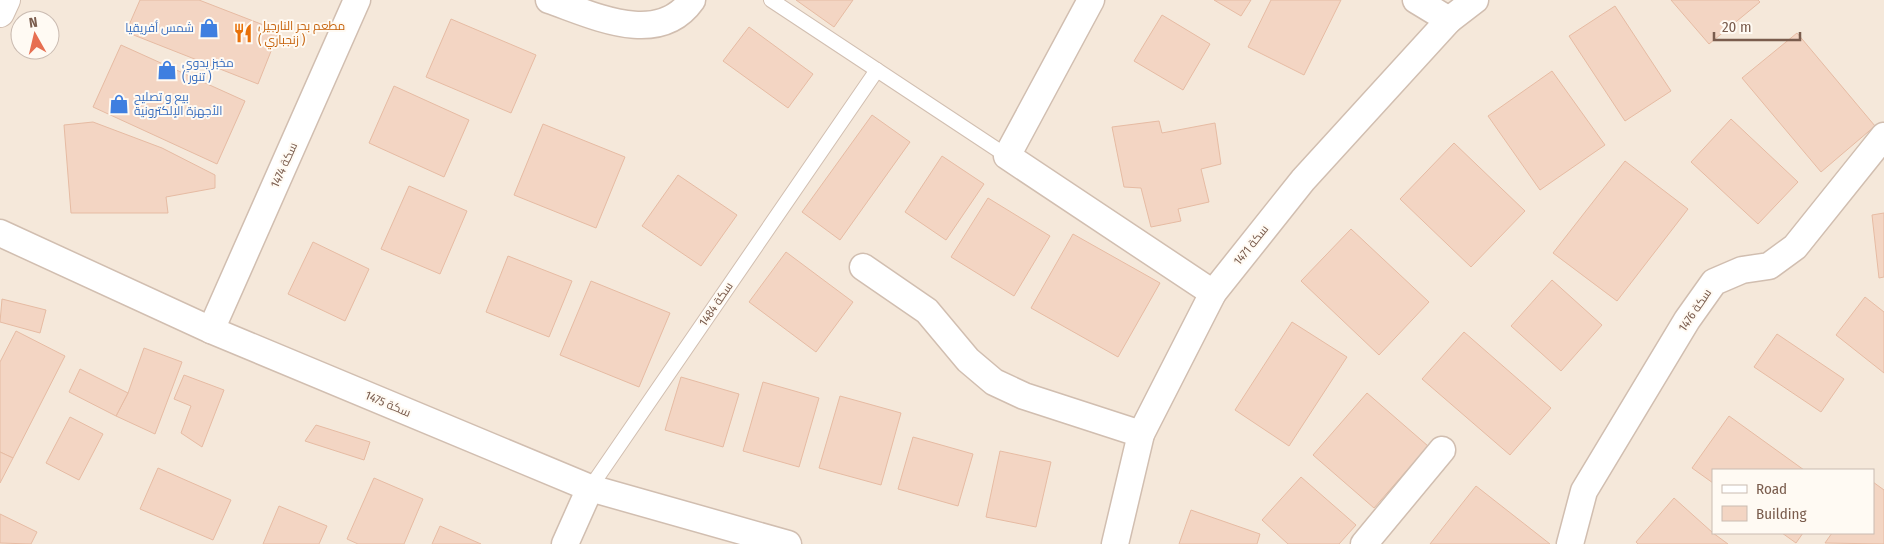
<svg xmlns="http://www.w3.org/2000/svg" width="1884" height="544" viewBox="0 0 1884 544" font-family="'Fira Sans Condensed',Cairo,sans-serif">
<rect width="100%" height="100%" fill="#fdf6ec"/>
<!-- residential -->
<path fill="#f5e8da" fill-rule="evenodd" d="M0,0H1884V544H0ZM20,20H50V50H20ZM1713,470H1873V533H1713Z"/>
<!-- building -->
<g fill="#f3d5c3" stroke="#e6bba3">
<polygon points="140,0 199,0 279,31 258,84 126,32"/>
<polygon points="796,0 853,0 834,27"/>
<polygon points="1214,0 1251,0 1241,16"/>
<polygon points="1271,0 1341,0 1304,75 1248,47"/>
<polygon points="1671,0 1758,0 1760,2 1709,44"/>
<polygon points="1615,6 1671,91 1625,121 1569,36"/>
<polygon points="1162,15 1210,44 1183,90 1134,61"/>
<polygon points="451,19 536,55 511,113 426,77"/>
<polygon points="749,27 813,74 788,108 723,61"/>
<polygon points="1797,33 1875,126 1821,172 1742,78"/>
<polygon points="121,45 245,101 217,164 93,107"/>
<polygon points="1552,71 1605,145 1540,190 1488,116"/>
<polygon points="394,86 469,120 444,177 369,143"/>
<polygon points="872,115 910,142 840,240 802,212"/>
<polygon points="1731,119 1798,182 1758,224 1691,162"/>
<polygon points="1159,121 1162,133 1215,123 1221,164 1201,169 1209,202 1178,209 1181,221 1151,227 1141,188 1124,187 1112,127"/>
<polygon points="93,122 162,148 215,175 215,188 166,197 168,213 71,213 64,125"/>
<polygon points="543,124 625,157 596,228 514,195"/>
<polygon points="1454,143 1525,211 1471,267 1400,199"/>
<polygon points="942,156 984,184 946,240 905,212"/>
<polygon points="1625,161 1688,209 1617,301 1553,253"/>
<polygon points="678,175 737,215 701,266 642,226"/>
<polygon points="409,186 467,211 440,274 381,249"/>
<polygon points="988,198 1050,236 1014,296 951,257"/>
<polygon points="1884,213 1884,277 1879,278 1872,215"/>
<polygon points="1351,229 1429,302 1379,355 1301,281"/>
<polygon points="1073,234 1160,283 1118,357 1031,308"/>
<polygon points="313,242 369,269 345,321 288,294"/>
<polygon points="786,252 853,302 816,352 749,302"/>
<polygon points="508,256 572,281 549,337 486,312"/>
<polygon points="1552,280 1602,325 1561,371 1511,326"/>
<polygon points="591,281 670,313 639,387 560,355"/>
<polygon points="1865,297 1884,312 1884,373 1836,335"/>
<polygon points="2,299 46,310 40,333 0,322"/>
<polygon points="1292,322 1347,357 1289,446 1235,410"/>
<polygon points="16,331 65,356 13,458 0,452 0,362"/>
<polygon points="1464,332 1551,408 1510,455 1422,379"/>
<polygon points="1777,334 1844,379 1821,412 1754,367"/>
<polygon points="144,348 182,362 155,434 116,416 128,393"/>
<polygon points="80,369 128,393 116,416 69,392"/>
<polygon points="184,375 224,390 202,447 181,433 191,406 174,399"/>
<polygon points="681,377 739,394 723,447 665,430"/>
<polygon points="763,382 819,398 799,467 743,451"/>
<polygon points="1367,393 1428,446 1374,508 1313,455"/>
<polygon points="840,396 901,413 881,485 819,468"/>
<polygon points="1729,416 1804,470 1713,470 1713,483 1692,468"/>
<polygon points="70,417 103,434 79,480 46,463"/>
<polygon points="316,425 370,442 364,460 305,441"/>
<polygon points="913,437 973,454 958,506 898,489"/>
<polygon points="1000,451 1051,462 1036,527 986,517"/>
<polygon points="0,452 13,458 0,483"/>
<polygon points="158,468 231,500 213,540 140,509"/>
<polygon points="1301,477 1356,525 1339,544 1288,544 1262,520"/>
<polygon points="374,478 423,499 404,544 358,544 347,539"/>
<polygon points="1873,482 1884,490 1884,544 1825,543 1832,533 1873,533"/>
<polygon points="1476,486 1550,544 1430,544"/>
<polygon points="1674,498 1713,533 1728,544 1638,544 1636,542"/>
<polygon points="279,506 327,526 319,544 263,544"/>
<polygon points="1191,510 1260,534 1257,544 1179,544"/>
<polygon points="0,514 37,532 31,544 0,543"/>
<polygon points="440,526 481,544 432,544"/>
<polygon points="1782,533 1803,533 1796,543"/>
</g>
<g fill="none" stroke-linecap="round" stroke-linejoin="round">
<defs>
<g id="service">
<polyline points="771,0 1007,156"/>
<polyline points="590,488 877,70"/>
</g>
<g id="minor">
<path d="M549,0C593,15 658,48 692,0"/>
<polyline points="1091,0 1007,156 1213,293"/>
<polyline points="1416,0 1449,20"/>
<polyline points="0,233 211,330 590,488 788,544"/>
<polyline points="863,267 927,311 968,360 994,382 1024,396 1141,434"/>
<polyline points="211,330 357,0"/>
<polyline points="565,544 590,488"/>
<polyline points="1115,544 1141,434 1213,293 1303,180 1449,20 1475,0"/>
<polyline points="1364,544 1442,450"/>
<polyline points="1570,544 1584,491 1687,320 1714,282 1742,270 1769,266 1795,247 1884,136"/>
</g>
<polyline id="tertiary" points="0,13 6,0"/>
</defs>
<!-- service casing -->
<use href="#service" stroke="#d1beb0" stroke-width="16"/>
<!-- minor casing -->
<use href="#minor" stroke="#d1beb0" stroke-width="29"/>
<!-- tertiary casing -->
<use href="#tertiary" stroke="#d1beb0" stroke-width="30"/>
<!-- service -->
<use href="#service" stroke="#fff" stroke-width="14"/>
<!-- minor -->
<use href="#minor" stroke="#fff" stroke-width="26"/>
<!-- tertiary -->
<use href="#tertiary" stroke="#fff" stroke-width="28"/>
</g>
<!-- icons -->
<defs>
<symbol id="shop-bare" viewBox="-9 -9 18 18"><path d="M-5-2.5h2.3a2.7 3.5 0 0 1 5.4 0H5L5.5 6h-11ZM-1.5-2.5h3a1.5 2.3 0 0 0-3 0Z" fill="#3f7fe0" stroke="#fffaf3" stroke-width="2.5" paint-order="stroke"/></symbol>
<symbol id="restaurant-bare" viewBox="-9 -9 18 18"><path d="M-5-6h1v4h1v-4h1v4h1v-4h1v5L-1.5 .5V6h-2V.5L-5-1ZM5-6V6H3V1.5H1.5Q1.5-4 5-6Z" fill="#e8710a" stroke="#fffaf3" stroke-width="2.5" paint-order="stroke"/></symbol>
</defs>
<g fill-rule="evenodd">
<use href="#shop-bare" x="195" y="14" width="28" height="28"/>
<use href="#restaurant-bare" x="229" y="19" width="28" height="28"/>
<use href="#shop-bare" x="153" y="56" width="28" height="28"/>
<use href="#shop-bare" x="105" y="90" width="28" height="28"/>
</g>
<g text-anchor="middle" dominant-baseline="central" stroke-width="4" stroke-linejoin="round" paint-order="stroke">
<!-- food labels -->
<g font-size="12" fill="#c56008" stroke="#fffaf3" text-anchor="start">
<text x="258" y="26">مطعم بحر النارجيل<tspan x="258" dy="14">( زنجباري )</tspan></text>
</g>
<!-- shop labels -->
<g font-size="12" fill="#366cbe" stroke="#fffaf3" text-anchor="start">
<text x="194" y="28" text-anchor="end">شمس أفريقيا</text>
<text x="182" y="63">مخبز يدوي<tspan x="182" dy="14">( تنور )</tspan></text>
<text x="134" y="97">بيع و تصليح<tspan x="134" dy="14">الأجهزة الإلكترونية</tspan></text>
</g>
<!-- street labels -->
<g font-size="12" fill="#7a5c4d" stroke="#fffaf3">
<text transform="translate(284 165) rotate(-66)">سكة 1474</text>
<text transform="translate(1251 245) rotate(-51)">سكة 1471</text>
<text transform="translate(716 304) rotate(-56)">سكة 1484</text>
<text transform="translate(1695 310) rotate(-56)">سكة 1476</text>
<text transform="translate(388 404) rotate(23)">سكة 1475</text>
</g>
</g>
<!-- legend -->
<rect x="1712" y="469" width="162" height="65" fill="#fffaf3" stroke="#cabbb1"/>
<rect x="1722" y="485" width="25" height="8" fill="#ffffff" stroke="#cabbb1"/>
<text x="1756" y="494" font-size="15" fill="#7a5c4d">Road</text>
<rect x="1722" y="506" width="25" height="15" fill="#f3d5c3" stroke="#cabbb1"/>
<text x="1756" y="519" font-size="15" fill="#7a5c4d">Building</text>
<!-- north arrow -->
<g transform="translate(35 35) rotate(352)"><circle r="24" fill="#fffaf3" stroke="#cabbb1"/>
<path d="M0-4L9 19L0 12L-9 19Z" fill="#e76f51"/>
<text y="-8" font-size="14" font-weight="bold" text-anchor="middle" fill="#7a5c4d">N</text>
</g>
<!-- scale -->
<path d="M1714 32v8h86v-8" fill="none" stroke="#7a5c4d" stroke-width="2.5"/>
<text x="1722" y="32" font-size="15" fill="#7a5c4d" stroke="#fffaf3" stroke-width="4" paint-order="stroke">20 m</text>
</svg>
